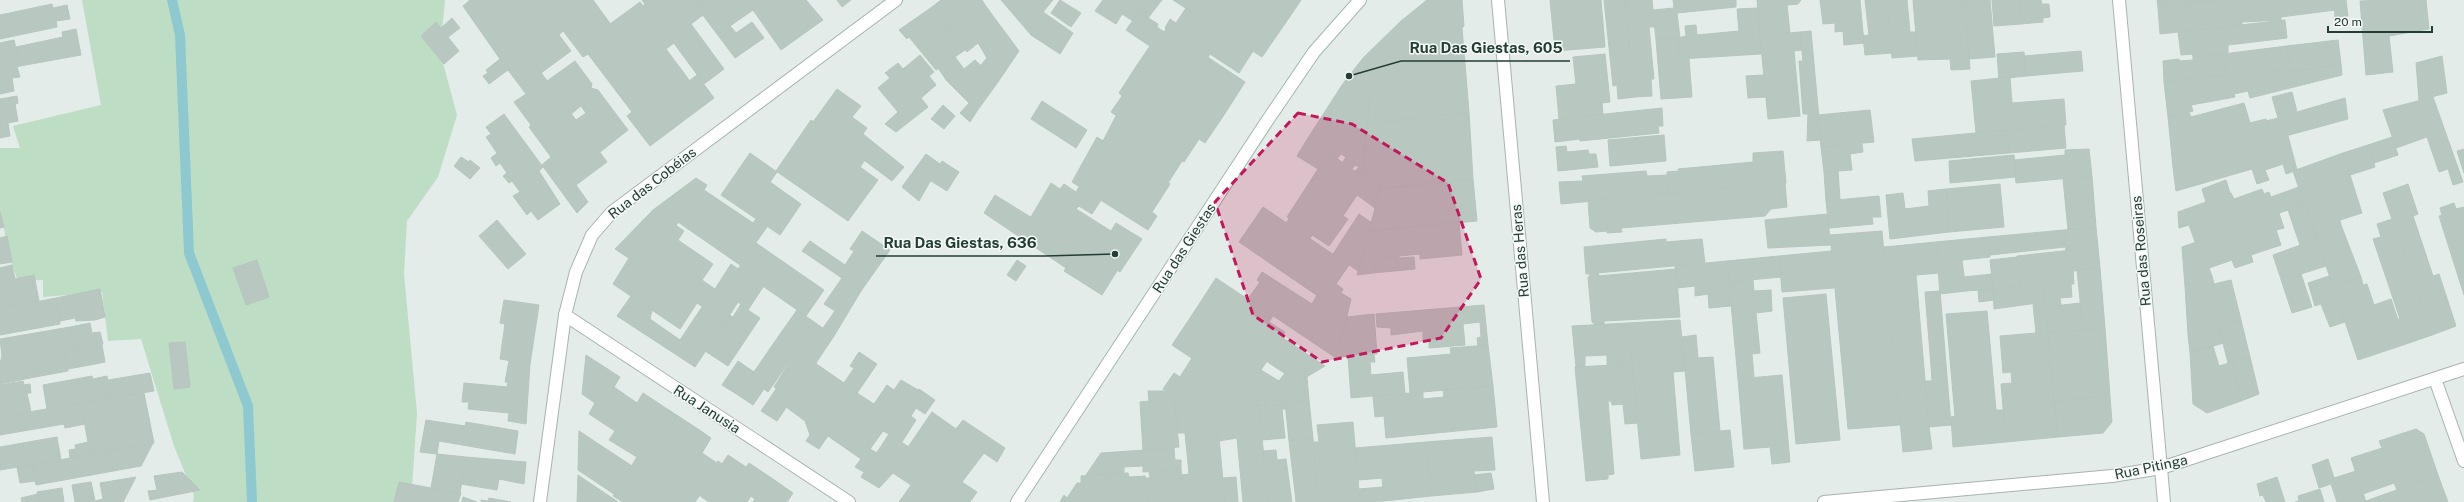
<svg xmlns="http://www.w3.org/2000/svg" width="2464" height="502" viewBox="0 0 2464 502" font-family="'Public Sans',sans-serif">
<rect width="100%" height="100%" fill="#e3ece8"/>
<!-- green -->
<polygon fill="#bdddc4" points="82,0 445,0 440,52 457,115 438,177 407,221 404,274 417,413 412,487 404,502 193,502 194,495 174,446 141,339 108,341 102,292 43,297 43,280 18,281 10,259 0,209 0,148 20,148 13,126 101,105"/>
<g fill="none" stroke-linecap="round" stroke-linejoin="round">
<!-- stream -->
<polyline stroke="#8dc9cf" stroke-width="10" points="172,0 180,35 189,253 248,406 252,502"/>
</g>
<!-- building -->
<g fill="#b9c7c1" stroke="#b6c6be">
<polygon points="470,0 487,0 528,55 489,84 483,76 488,73 486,70 500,59 463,6"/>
<polygon points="487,0 540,0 559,25 524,51"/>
<polygon points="540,0 593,0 601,11 567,36"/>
<polygon points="642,0 692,0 703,15 691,24 724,69 704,84"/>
<polygon points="692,0 704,0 696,6"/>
<polygon points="704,0 746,0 753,10 730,26 732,28 720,38 696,6"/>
<polygon points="746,0 761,0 751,7"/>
<polygon points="761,0 806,0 823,20 781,50 751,7"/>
<polygon points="837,0 851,0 842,7"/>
<polygon points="941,0 982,0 985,5 949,29 932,7"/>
<polygon points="1001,0 1053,0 1043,12 1073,33 1060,54 1031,35"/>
<polygon points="1060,0 1081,13 1071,27 1051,13"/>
<polygon points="1103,0 1148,0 1133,21 1122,14 1116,24 1095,11"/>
<polygon points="1148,0 1162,0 1148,18 1139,12"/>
<polygon points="1173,0 1268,0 1291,15 1262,57"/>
<polygon points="1268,0 1301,0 1291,15"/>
<polygon points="1427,0 1462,0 1464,26 1429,55 1401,21"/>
<polygon points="1550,0 1601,0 1605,47 1555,51"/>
<polygon points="1604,0 1625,0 1635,97 1618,99 1617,85 1613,86"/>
<polygon points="1625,0 1652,0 1655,27 1649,27 1654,79 1651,79 1652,96 1635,97"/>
<polygon points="1673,0 1736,0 1736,7 1677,13 1680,38 1656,40 1653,10 1674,8"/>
<polygon points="1757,0 1801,0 1798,4 1787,5 1790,33 1760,36"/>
<polygon points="1820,0 1860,0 1864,43 1844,45 1843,31 1835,32 1835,23 1823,24"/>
<polygon points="1865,0 1887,0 1892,53 1865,55 1863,36 1869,35"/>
<polygon points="1887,0 1907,0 1910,32 1916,32 1918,56 1892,58"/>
<polygon points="1913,0 1965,0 1970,69 1951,70 1950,59 1918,60"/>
<polygon points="1965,0 1990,0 1995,57 1969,59"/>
<polygon points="1992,0 2019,0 2021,24 1994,26"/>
<polygon points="2019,0 2041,0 2042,4 2049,4 2050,17 2043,18 2043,22 2021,24"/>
<polygon points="2157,0 2218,0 2158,7"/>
<polygon points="2218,0 2279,0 2281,20 2242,22 2242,25 2160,34 2158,7"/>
<polygon points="2279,0 2334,0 2335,10 2281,17"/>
<polygon points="2334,0 2346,0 2348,16 2335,17"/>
<polygon points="2385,0 2426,0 2429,29 2389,36"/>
<polygon points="2385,0 2393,72 2366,75 2360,1"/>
<polygon points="640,2 643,6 645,4 674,43 666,49 695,88 671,106 610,24"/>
<polygon points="52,4 53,8 67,5 70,19 56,21 57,27 0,39 0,15"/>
<polygon points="985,5 1019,51 998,82 981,65 987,58 978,43 967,52 949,29"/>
<polygon points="932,7 965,50 936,70 909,37 907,39 899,30"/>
<polygon points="1186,8 1253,51 1239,73 1210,54 1208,57 1165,28 1170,19 1176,23"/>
<polygon points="1758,8 1761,54 1679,59 1678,38 1686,36 1685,26 1696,25 1697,35 1739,31 1737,9"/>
<polygon points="601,11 682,122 650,146 627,116 632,112 588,54 583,57 567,36"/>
<polygon points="1139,12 1158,24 1157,27 1164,32 1166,29 1173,34 1160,53 1126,30"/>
<polygon points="452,18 460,28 448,37 441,28"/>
<polygon points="2285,20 2287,38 2228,45 2228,54 2193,57 2192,54 2181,55 2178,32"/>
<polygon points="1401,21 1426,52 1370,95 1370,93 1354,91 1342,85 1363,58"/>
<polygon points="436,22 459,51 444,64 421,36"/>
<polygon points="752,22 764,38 735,58 720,38 732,28 736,33"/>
<polygon points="559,25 563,31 559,35 571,51 541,73 524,51"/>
<polygon points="1462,28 1469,112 1367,124 1370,95 1426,52 1429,55"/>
<polygon points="76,29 81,55 20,66 16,47 63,37 62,32"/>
<polygon points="1811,31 1821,140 1807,141 1808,114 1803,114 1799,61 1803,61 1800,32"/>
<polygon points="1800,32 1802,50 1794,51 1800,116 1768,119 1760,36"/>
<polygon points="1173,34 1245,82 1233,101 1160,53"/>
<polygon points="1678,38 1679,59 1689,59 1692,97 1661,99 1656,40"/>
<polygon points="14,40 20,66 0,70 0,43"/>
<polygon points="2338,40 2341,64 2290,72 2287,46"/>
<polygon points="1150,46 1194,76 1181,94 1137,65"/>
<polygon points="2287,46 2289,68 2226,75 2223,54"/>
<polygon points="2081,51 2083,71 2026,76 2024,56"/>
<polygon points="2024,52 2026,76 1999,79 1997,54"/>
<polygon points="1605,54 1610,102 1602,103 1603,114 1559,119 1556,86 1576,84 1573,57"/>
<polygon points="2223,54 2226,75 2164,82 2163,61 2179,59 2179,61 2193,60 2193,57"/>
<polygon points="528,55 607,162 576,185 588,202 577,213 542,165 551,157 529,127 531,125 514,102 526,94 508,70"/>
<polygon points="920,55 934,72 929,76 936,85 921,98 928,107 896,132 885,124 898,112 878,88 890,78 885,73 898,63 903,69"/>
<polygon points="2442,56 2447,93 2419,100 2416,63"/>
<polygon points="955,57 964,69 975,60 998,82 977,111 947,81 938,68"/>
<polygon points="575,61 592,84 591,88 598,90 628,130 600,152 576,120 586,113 581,106 571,114 547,81"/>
<polygon points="2341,64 2342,75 2250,98 2248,91 2234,94 2235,97 2191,105 2193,111 2168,117 2164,82 2289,68 2290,72"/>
<polygon points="1137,65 1178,92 1152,140 1111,112 1122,96 1119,93"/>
<polygon points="17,67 20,77 12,78 14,91 0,94 0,70"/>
<polygon points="697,75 714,98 682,122 671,106 695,88 689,81"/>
<polygon points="1764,75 1766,97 1748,98 1746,76"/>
<polygon points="1194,76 1233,101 1220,121 1181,94"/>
<polygon points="2010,77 2012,103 2064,99 2066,125 1976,133 1971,81"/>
<polygon points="1342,85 1354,91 1370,93 1363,171 1379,182 1380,189 1355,171 1359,167 1355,165 1352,169 1343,162 1346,157 1341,154 1337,159 1308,138"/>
<polygon points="837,89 861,106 852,117 867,128 863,134 904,167 892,181 813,122"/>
<polygon points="1178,92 1220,121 1205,143 1199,139 1184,162 1152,140"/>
<polygon points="2292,92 2297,112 2345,98 2348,119 2271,140 2266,121 2278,118 2272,97"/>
<polygon points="17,96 18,103 15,104 18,121 8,123 10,136 0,138 0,99"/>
<polygon points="2433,97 2463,182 2453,185 2448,169 2439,172 2427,137 2396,148 2383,110"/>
<polygon points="1042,101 1087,130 1076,148 1031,119"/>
<polygon points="969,103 977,111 970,122 960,113"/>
<polygon points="2244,103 2250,123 2266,119 2271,140 2173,167 2168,117 2189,112 2191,117"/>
<polygon points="943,105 955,116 944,129 931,119"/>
<polygon points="1662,108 1663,126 1658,126 1659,133 1580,141 1577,117"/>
<polygon points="1870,110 1874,142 1821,147 1818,115"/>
<polygon points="1469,112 1473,179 1380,189 1379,182 1363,171 1367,124"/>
<polygon points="504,114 543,167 539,171 560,204 538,220 531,211 527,215 513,196 520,192 512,181 509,183 503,176 507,173 500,163 496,166 491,158 497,153 486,137 491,134 486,127"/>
<polygon points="1116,116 1182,161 1168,183 1103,141"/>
<polygon points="1577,117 1580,139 1555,142 1553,120"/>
<polygon points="811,120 865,160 860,167 878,180 848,221 776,171"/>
<polygon points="2064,125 2066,148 2009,153 2007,130"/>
<polygon points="2007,130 2009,153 1915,161 1912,139"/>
<polygon points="1664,135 1666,161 1610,166 1608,140"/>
<polygon points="2288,136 2297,170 2286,174 2283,164 2265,170 2269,180 2257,184 2252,169 2176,191 2173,167"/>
<polygon points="1097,137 1170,184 1152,212 1157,216 1148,230 1072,182"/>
<polygon points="2392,137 2398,155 2374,163 2368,145"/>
<polygon points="1308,138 1380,189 1375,208 1357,195 1343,216 1348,219 1329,246 1312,235 1310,239 1286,223 1289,219 1287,217 1318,169 1297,156"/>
<polygon points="1862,144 1863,152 1850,154 1852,170 1824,172 1821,147"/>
<polygon points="2368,145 2375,167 2350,175 2343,153"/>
<polygon points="1566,146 1567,152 1588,150 1589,154 1596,154 1598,167 1558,171 1556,147"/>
<polygon points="2089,149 2092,176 2016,183 2014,160 2065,155 2065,150"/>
<polygon points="2464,149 2464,173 2457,151"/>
<polygon points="1783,151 1786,183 1668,194 1667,172 1679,171 1678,169 1753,162 1753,153"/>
<polygon points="750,153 777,172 770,182 801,204 780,235 721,195"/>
<polygon points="2343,153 2362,213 2340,220 2341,225 2315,235 2293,171"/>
<polygon points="926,154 940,164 919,201 902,187"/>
<polygon points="2014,155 2016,177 1950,183 1949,161"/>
<polygon points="461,157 469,162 470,160 480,168 470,179 454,166"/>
<polygon points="942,161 959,172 947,191 931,181"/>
<polygon points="1646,171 1647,176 1667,175 1668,194 1561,204 1559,182 1583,181 1582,176"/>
<polygon points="1838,171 1840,199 1826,201 1824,172"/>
<polygon points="2092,176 2096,227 2068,230 2063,179"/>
<polygon points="696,178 707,185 704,190 753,223 756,219 767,227 740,265 678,222 676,226 653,210"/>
<polygon points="1473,179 1477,221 1369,231 1380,189"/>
<polygon points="2226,180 2230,193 2206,202 2202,189"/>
<polygon points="1051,183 1060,189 1064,184 1076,192 1079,187 1101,200 1092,214 1079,206 1076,209 1111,231 1116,223 1142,239 1120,272 1031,217"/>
<polygon points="1785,183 1787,207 1771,209 1765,216 1621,228 1622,232 1607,233 1607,231 1596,232 1590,228 1588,201"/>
<polygon points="2000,184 2004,227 1949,232 1946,189"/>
<polygon points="2408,184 2418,214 2413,216 2433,276 2439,274 2456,326 2432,335 2383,193"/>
<polygon points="2299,187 2305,205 2288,210 2195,242 2189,225 2179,228 2178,212 2231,193 2234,199 2262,189 2264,194 2269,192 2271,197"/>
<polygon points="1946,189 1949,232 1890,239 1886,195 1903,193 1905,209 1929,206 1928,191"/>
<polygon points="995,195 1079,247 1066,268 984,213"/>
<polygon points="1879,196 1881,217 1872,217 1873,224 1829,228 1826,201"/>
<polygon points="2454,203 2456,209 2464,207 2464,295 2439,216 2442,215 2440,208"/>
<polygon points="2305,205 2317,239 2300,245 2288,210"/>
<polygon points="1263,207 1349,265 1336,284 1343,289 1341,293 1351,299 1347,316 1239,242"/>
<polygon points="653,210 684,231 678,240 713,264 702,280 712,287 700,305 615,249"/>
<polygon points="0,211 4,227 0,228"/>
<polygon points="2279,213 2284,228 2276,230 2281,245 2251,255 2253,262 2235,268 2232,260 2209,268 2212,276 2185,286 2182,247"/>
<polygon points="1359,214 1372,223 1358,271 1333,254"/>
<polygon points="1827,214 1831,245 1768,248 1765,220"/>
<polygon points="2392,219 2432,335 2406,344 2398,319 2400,319 2373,239 2381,237 2377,224"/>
<polygon points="497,220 526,254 508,269 479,236"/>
<polygon points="1459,222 1462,255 1420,259 1420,254 1378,258 1373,273 1357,275 1369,231"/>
<polygon points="2341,225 2361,277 2333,286 2315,235"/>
<polygon points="2096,227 2100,268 2074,271 2072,250 2066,251 2064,230"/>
<polygon points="2064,230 2065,247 1990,255 1988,237"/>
<polygon points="862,231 890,250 861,291 802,251 810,241 845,265 854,251 850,249"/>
<polygon points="1882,231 1900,425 1848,429 1830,235"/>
<polygon points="7,236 12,262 0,264 0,238"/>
<polygon points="1988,237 1990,257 1962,260 1966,291 1940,294 1936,242"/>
<polygon points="1666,239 1666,242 1702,239 1705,263 1586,274 1584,247"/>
<polygon points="2317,239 2326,266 2301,274 2312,307 2292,313 2273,255"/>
<polygon points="1936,242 1939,273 1916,275 1929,427 1901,431 1884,247"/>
<polygon points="756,243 824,290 806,316 738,269"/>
<polygon points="1079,247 1117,271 1102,295 1064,271"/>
<polygon points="2072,250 2074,284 2071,284 2072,297 2060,298 2061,305 2045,307 2043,284 2020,286 2017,256"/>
<polygon points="1831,251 1834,288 1782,292 1779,256"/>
<polygon points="1399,256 1399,258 1414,257 1415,269 1373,273 1378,258"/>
<polygon points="1779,256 1781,277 1729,282 1727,261"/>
<polygon points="2017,257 2020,286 1993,289 1990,260"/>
<polygon points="629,258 697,303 680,329 613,284"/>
<polygon points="257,260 269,297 246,305 233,268"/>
<polygon points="1017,260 1026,266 1016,281 1007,275"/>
<polygon points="1727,261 1731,306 1709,308 1708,294 1695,296 1695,286 1677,288 1675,266"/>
<polygon points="731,264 753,279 725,322 700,305 712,287 715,289"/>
<polygon points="12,265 15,279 34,275 39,301 0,309 0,268"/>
<polygon points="2100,268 2105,328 2083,330 2077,270"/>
<polygon points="1676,269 1680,317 1604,321 1604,324 1596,325 1592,322 1588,278 1591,273 1598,273 1599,276"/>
<polygon points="1262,272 1312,304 1317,295 1347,316 1336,358 1248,299 1260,282 1257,280"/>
<polygon points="1992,274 1993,289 1966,291 1964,277"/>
<polygon points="2212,276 2214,284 2231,280 2241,320 2188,335 2185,286"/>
<polygon points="2329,276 2345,322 2330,327 2321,304 2315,306 2308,283"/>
<polygon points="2361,277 2363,285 2367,284 2374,305 2391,299 2406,344 2358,360 2333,286"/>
<polygon points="842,278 861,291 834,336 823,328 835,311 824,304"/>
<polygon points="1216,278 1273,316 1269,322 1285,332 1266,361 1194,312"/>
<polygon points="753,279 763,287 748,310 760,318 728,366 705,351 729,315 733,317 741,304 738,302"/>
<polygon points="1753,280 1754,291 1771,290 1772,311 1756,313 1760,353 1752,354 1754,377 1738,379 1729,282"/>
<polygon points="2043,284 2045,302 1994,309 1993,289"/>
<polygon points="100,289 105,317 95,320 76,321 75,318 60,321 56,298"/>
<polygon points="1993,289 1994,300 1979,302 1978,290"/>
<polygon points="1940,291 1946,364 1931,366 1925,292"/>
<polygon points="1826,294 1840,440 1796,444 1783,298"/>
<polygon points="631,296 652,310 650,319 680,340 702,307 725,322 695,367 617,316"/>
<polygon points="56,298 60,324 0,335 0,309"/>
<polygon points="504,300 539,305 530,364 500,359 505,324 500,323"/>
<polygon points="2045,302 2058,437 2006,442 2001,384 2012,383 2011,372 2003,373 2000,336 2036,333 2033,304"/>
<polygon points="2080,303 2083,330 2048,333 2045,307"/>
<polygon points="1484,305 1488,345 1478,346 1477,338 1481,337 1480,322 1463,324 1465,345 1429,348 1429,340 1423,341 1423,331 1391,335 1391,328 1377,327 1376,314"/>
<polygon points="797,310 834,336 816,363 778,337"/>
<polygon points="1987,311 1996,410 2003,410 2006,442 1953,447 1951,417 1955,416 1946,314"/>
<polygon points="1194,312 1251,350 1229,383 1172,345"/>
<polygon points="1374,314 1377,354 1337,357 1347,317"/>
<polygon points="1680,320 1685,371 1673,372 1680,455 1641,459 1628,323"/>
<polygon points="2241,320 2250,357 2228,363 2219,327"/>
<polygon points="90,323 92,333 100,332 103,344 74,350 70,327"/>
<polygon points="1628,323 1632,364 1607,365 1607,355 1585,356 1585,366 1576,367 1572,326"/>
<polygon points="70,327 74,350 0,363 2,356 0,339"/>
<polygon points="2219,327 2224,343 2190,352 2188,335"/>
<polygon points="2105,328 2110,396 2054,401 2048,333"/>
<polygon points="1696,335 1698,358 1713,357 1720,431 1691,434 1682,337"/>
<polygon points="778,337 797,350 768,392 764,389 753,405 738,395"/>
<polygon points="1282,337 1325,366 1298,382 1266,361"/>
<polygon points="185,342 190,387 174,389 169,343"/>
<polygon points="102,345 105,362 90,365 87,348"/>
<polygon points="1488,345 1493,386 1410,393 1407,358 1451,354 1450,348"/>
<polygon points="2213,346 2219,366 2233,362 2241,401 2207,413 2193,404 2190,352"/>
<polygon points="87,348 90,365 68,369 65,352"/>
<polygon points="797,350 816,363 792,399 774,387"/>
<polygon points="1251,350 1267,361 1261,370 1279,381 1273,402 1260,403 1229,383"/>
<polygon points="65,352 68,371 35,377 31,358"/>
<polygon points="859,352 877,364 819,449 806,441 810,435 805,421 786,407 815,363 844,383 854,368 850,366"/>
<polygon points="586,355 620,377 614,387 637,403 643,393 678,416 645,462 609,440 615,431 589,414 595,403 582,394"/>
<polygon points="1374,355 1375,362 1370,362 1371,375 1403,372 1405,393 1351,398 1348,357"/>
<polygon points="2250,357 2259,394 2241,401 2233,362"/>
<polygon points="31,358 35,377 0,384 0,363"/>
<polygon points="1192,358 1229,383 1260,403 1218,427 1163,389 1174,373 1180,377"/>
<polygon points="509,361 530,364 526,424 508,421 509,413 468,409 469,402 462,402 464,383 507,387 508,382 505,382"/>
<polygon points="738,361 754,372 738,395 722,385"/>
<polygon points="1632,364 1638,423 1625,424 1623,404 1612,405 1611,401 1608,401 1614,474 1608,475 1608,479 1586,481 1575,367"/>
<polygon points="1946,364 1951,425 1929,427 1925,381 1932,381 1931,366"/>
<polygon points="150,373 154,391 111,398 108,380"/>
<polygon points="1285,373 1298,382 1307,377 1309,400 1273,402 1279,381"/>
<polygon points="1782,375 1790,462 1772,464 1770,447 1744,449 1738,379"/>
<polygon points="92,376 93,379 107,376 111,398 47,409 43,385"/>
<polygon points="901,380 918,390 889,434 883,431 870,449 877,453 864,472 855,467 861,459 828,436 857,393 874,404 887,385 894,390"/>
<polygon points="23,381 24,385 30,384 31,393 27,393 31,412 0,417 0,385"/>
<polygon points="1493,386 1497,427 1386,438 1384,416 1375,417 1373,396 1423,392 1423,399 1444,397 1443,390"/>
<polygon points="776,389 792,399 777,421 761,411"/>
<polygon points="919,389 935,400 925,414 916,408 911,416 916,420 902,442 889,434"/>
<polygon points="1148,391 1164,391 1174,397 1179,447 1143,450 1140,402 1149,401"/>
<polygon points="144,393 154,443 90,454 81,403"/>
<polygon points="2110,396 2112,422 2103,433 2058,437 2054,401"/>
<polygon points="1174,397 1218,427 1225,502 1185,502 1182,475 1189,474 1185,433 1178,433"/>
<polygon points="1309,400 1313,439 1289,441 1285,402"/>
<polygon points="1285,402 1286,409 1282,409 1285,438 1262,440 1259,404"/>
<polygon points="81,403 85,424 65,428 64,424 0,435 0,417"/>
<polygon points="1259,404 1268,502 1243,502 1237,438 1219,441 1218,427"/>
<polygon points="932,412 956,429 963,420 1005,448 997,462 984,453 962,482 908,447"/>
<polygon points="678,416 698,429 670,477 645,462"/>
<polygon points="426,420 465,426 466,422 518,431 515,454 439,441 437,454 420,452"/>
<polygon points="1353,422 1360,502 1318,502 1313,442 1319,442 1317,425"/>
<polygon points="1929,427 1932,449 1903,452 1901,431"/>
<polygon points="698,429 711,438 702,453 717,463 697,494 670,477"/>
<polygon points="2416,429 2424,434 2438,475 2397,490 2394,483 2363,494 2351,458 2382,448 2379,441"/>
<polygon points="1730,430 1734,467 1695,471 1691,434"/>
<polygon points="579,431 632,466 614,494 578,470"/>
<polygon points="889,434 929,460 911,485 893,473 879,488 861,477"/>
<polygon points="57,437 61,460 0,470 0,447"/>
<polygon points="1492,437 1495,470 1474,471 1477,492 1431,496 1426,442"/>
<polygon points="1313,439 1316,481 1294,484 1289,441"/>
<polygon points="88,442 90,454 70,458 69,450 76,449 75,445"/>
<polygon points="1426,442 1431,496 1384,501 1382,478 1359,480 1355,448"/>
<polygon points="153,443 141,466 36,485 32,465"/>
<polygon points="1174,448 1175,460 1181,460 1181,469 1143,472 1143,466 1124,467 1124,473 1086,475 1101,453"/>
<polygon points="1276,450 1277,460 1286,459 1292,502 1268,502 1263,451"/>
<polygon points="437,454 466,457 460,493 431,488"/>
<polygon points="728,455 746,467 722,502 709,502 697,494 718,461 722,464"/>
<polygon points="466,457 526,462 524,484 499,479 497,490 461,484"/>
<polygon points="637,457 697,494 699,496 695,502 623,502 613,496"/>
<polygon points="2328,459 2334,478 2356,471 2366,502 2337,502 2331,484 2319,488 2312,465"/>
<polygon points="929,460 977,492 970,502 899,502"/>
<polygon points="749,463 770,477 755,499 751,496 747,502 722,502"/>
<polygon points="32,465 35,481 20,483 17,467"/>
<polygon points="1181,469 1185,502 1148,502 1145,478 1150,478 1149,472"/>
<polygon points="182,472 200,490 150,500 148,491 157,490 154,476"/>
<polygon points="1128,473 1129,477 1145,476 1148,502 1110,502 1109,474"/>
<polygon points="1491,473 1494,489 1477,492 1474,475"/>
<polygon points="1109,474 1110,502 1060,502 1064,495 1067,498 1077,483 1081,483 1081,476"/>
<polygon points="578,475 618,502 577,502"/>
<polygon points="2438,475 2448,502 2366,502 2366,501"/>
<polygon points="136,477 123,502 75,502 72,485 91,482 95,501 103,499 100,483"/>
<polygon points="770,477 793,493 787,502 753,502"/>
<polygon points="1236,477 1238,502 1225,502 1223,478"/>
<polygon points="2277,477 2285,502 2266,502 2263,495 2260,496 2257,484"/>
<polygon points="1316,481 1318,502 1296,502 1294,484"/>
<polygon points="399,482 431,488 461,493 458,502 394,502"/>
<polygon points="1382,487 1384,501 1360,502 1359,489"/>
<polygon points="62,488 64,502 39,502 37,492"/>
<polygon points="2320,489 2324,502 2295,502 2299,501 2298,496"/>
<polygon points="38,494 39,502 22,502 21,498"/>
<polygon points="463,497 477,502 462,502"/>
<polygon points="489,498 511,502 481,502 481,500 488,501"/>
</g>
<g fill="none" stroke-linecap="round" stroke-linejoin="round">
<defs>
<g id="street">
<polyline points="1498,0 1543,502"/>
<polyline points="2119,0 2164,502"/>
<polyline points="565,315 849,502"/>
<polyline points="2435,379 2464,461"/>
<polyline points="540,502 565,315 576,272 592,235 612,212 896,0"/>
<polyline points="1824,502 2112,476 2161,468 2464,369"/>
</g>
<polyline id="secondary" points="1017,502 1267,121 1314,52 1360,0"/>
</defs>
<!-- street casing -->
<use href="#street" stroke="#a6b4af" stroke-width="14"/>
<!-- secondary casing -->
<use href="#secondary" stroke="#a2b8af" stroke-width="14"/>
<!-- street -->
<use href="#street" stroke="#fff" stroke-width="12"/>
<!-- secondary -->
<use href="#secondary" stroke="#fff" stroke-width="12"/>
</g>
<!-- marked area -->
<path fill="#c2185b" fill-opacity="0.2" stroke="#c2185b" stroke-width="3" stroke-dasharray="8 5" stroke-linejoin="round" d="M1298,113L1352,124L1448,183L1481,279L1441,338L1322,362L1253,315L1215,202Z"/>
<g text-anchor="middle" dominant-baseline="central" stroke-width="3" stroke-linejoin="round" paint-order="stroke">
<!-- street labels -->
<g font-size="14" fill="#233d35" stroke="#f4f9f6">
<text transform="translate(652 183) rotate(-38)">Rua das Cobéias</text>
<text transform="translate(1184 248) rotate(-57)">Rua das Giestas</text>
<text transform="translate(1520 251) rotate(-95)">Rua das Heras</text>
<text transform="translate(2141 251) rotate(-95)">Rua das Roseiras</text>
<text transform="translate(707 409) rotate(33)">Rua Janusia</text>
<text transform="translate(2151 467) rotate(-12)">Rua Pitinga</text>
</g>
</g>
<!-- callouts -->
<path fill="none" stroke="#233d35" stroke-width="1.5" d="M1349 76L1401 61H1570M1115 254L1045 256H876"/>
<g fill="#233d35" stroke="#f4f9f6" stroke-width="1.5">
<circle cx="1349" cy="76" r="4"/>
<circle cx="1115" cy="254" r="4"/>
</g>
<g font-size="15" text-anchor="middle" font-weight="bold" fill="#233d35" stroke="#f4f9f6" stroke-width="3" stroke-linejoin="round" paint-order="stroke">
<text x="1486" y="53">Rua Das Giestas, 605</text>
<text x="960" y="248">Rua Das Giestas, 636</text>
</g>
<!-- scale -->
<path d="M2328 26v6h104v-6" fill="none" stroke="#233d35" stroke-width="2"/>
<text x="2334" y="26" font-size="12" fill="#233d35" stroke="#f4f9f6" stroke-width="3" paint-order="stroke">20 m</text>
</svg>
